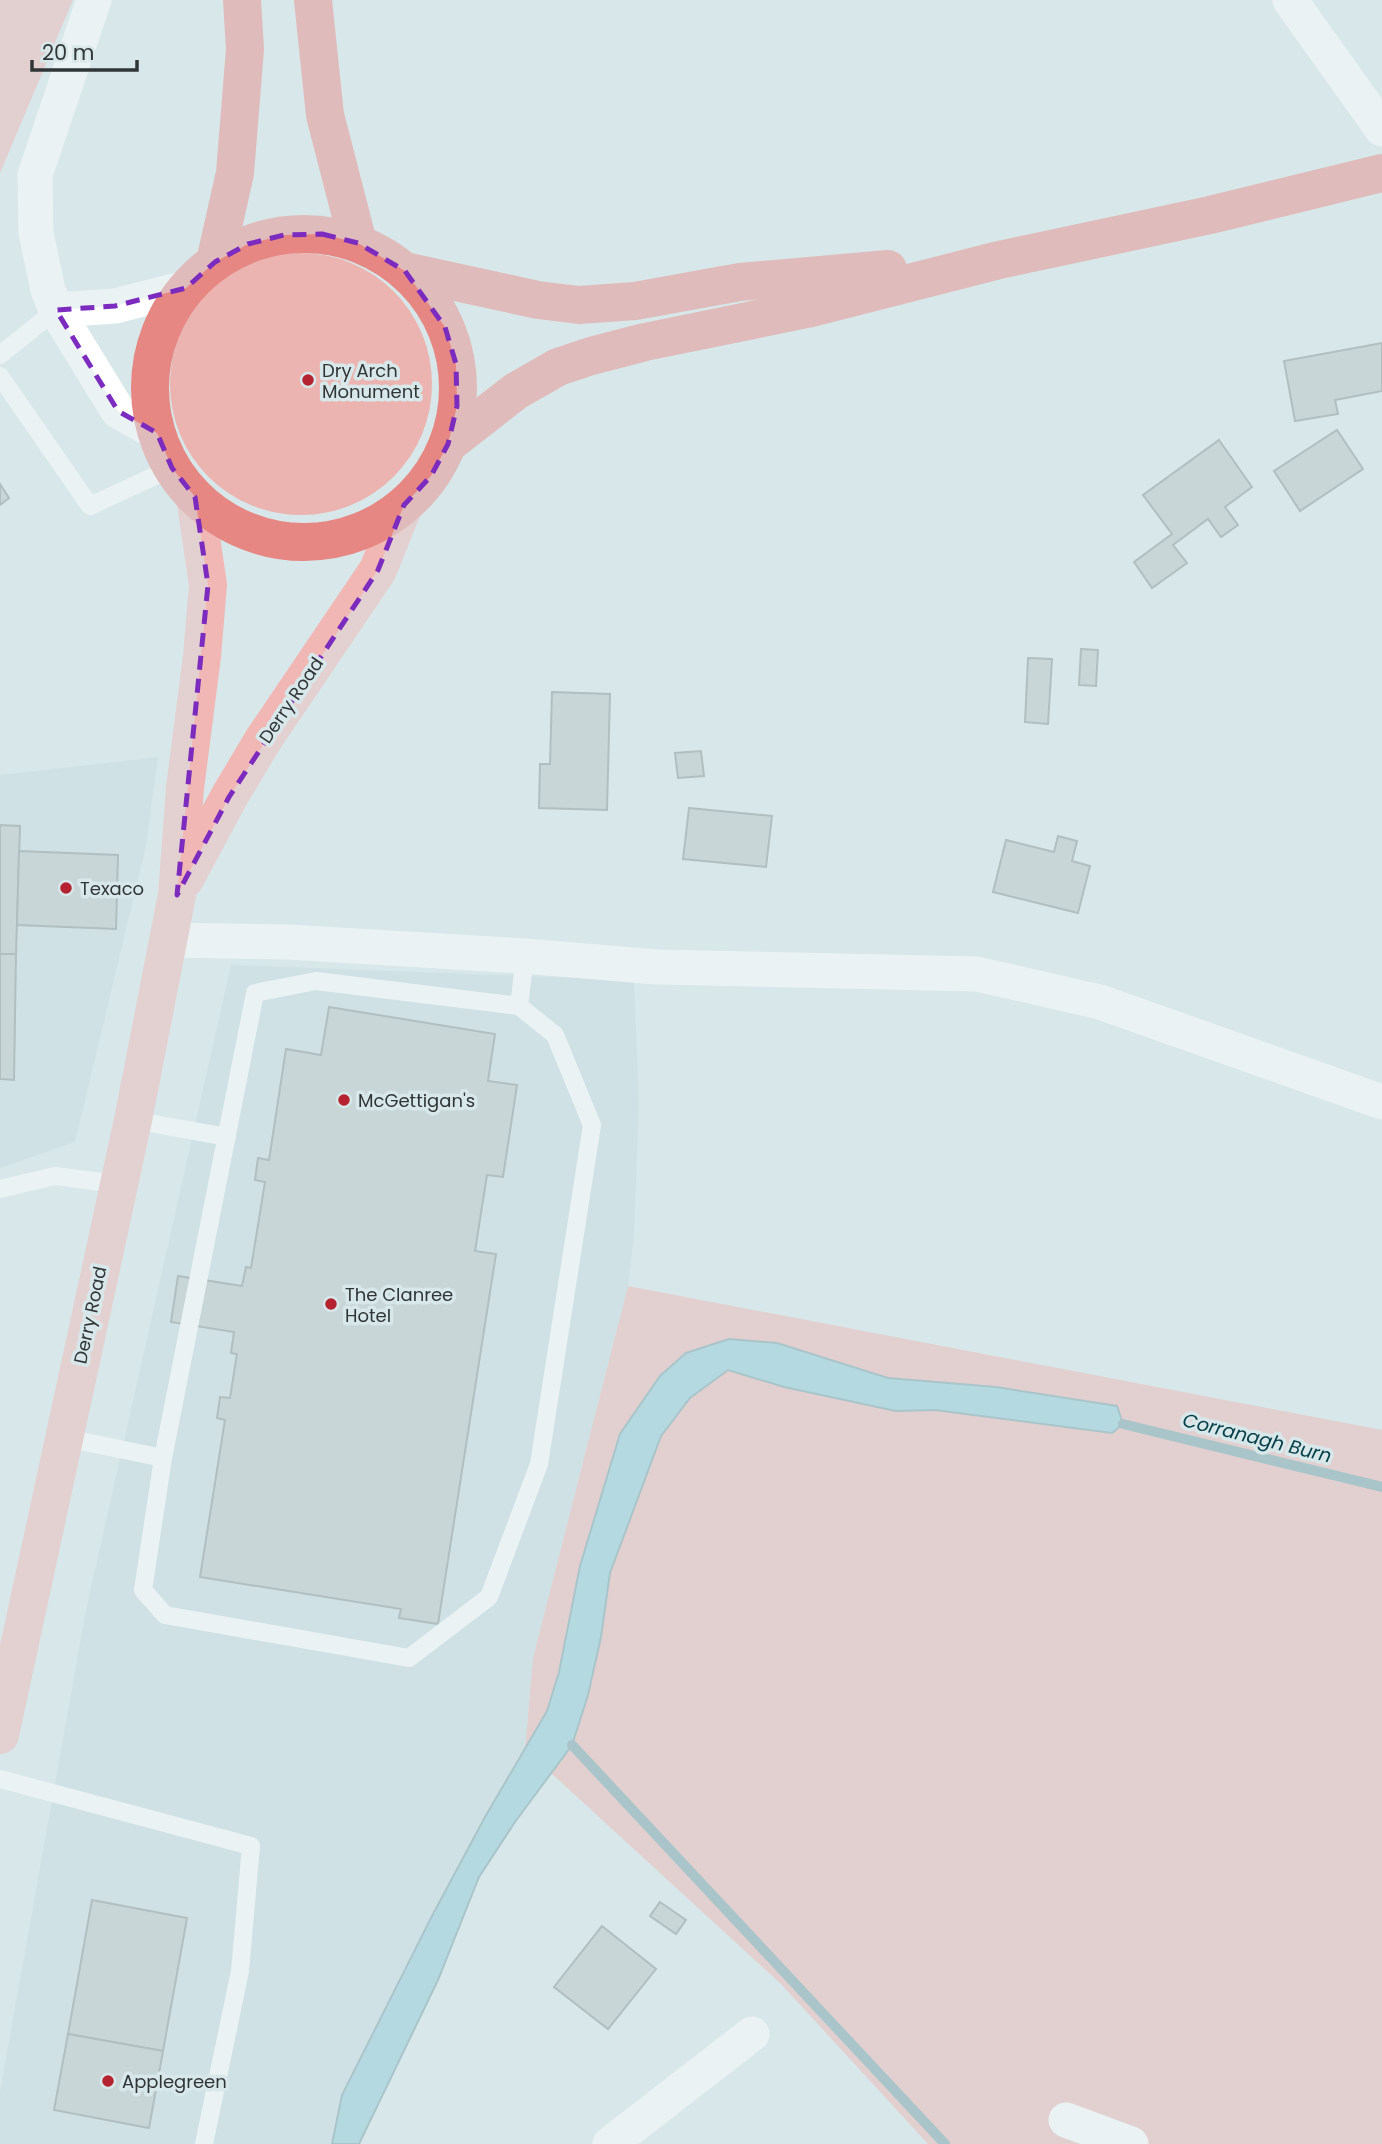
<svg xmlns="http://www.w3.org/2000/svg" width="1382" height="2144" viewBox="0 0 1382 2144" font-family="Poppins,sans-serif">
<rect width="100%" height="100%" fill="#d8e7e9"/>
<!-- built -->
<g fill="#c3dade">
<polygon points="158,757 146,846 75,1142 0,1168 0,775"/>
<polygon points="231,965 634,980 639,1103 634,1235 628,1286 533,1658 525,1750 485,1817 432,1916 342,2095 332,2144 0,2144 0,2092 86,1610"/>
</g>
<!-- green -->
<g fill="#ebb4b0">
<polygon points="0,0 73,0 0,173"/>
<circle cx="301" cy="384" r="131"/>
<polygon points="628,1286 1382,1430 1382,2144 928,2144 781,1984 551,1773 572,1745 588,1695 601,1637 610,1573 661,1436 690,1398 727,1370 784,1387 896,1411 935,1410 1112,1433 1123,1424 996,1387 888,1378 729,1339 606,1479 580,1566 559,1672 547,1711 525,1750 533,1658"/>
</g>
<!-- water -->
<polygon fill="#8bc8d4" stroke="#709ca5" stroke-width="2" points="729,1339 777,1343 888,1378 996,1387 1117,1406 1123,1424 1112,1433 935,1410 896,1411 784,1387 728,1370 690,1398 661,1436 610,1573 601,1637 588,1695 572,1745 515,1822 479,1877 438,1980 359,2144 332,2144 342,2095 432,1916 485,1817 547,1711 559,1672 580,1566 620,1434 660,1376 686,1353"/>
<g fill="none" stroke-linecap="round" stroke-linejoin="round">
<!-- stream -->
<g stroke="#709ca5" stroke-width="10">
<polyline points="1123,1424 1382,1487"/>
<polyline points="572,1745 945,2144"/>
</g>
</g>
<!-- building -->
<g fill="#b3c1c4" stroke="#818e90" stroke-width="2">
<polygon points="1382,343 1382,391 1335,400 1338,414 1295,421 1284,361"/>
<polygon points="1337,430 1363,469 1300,511 1274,471"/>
<polygon points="1219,440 1252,487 1225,507 1238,525 1221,537 1208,519 1173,545 1187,563 1152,588 1134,562 1172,534 1143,495"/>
<polygon points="0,484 9,498 0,505"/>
<polygon points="1081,649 1098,650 1096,686 1079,685"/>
<polygon points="1028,658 1052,659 1048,724 1025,722"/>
<polygon points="552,692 610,694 607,810 539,808 540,764 550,764"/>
<polygon points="701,751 704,776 678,778 675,753"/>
<polygon points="689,808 772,816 766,867 683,859"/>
<polygon points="0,825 20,826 16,954 0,954"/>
<polygon points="1058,836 1077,841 1072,861 1090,866 1078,913 993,892 1006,840 1054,852"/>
<polygon points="19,851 118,855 116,929 17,925"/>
<polygon points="0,954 16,954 14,1080 0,1079"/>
<polygon points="329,1007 495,1034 488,1081 517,1085 503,1177 487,1175 475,1251 496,1254 438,1624 399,1618 401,1609 200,1577 225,1420 217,1418 220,1397 230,1398 237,1354 231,1353 234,1332 171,1322 178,1276 242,1286 246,1267 251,1268 265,1182 255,1180 258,1158 269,1160 286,1049 321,1055"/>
<polygon points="92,1900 187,1918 163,2051 68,2034"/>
<polygon points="660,1902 686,1920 676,1934 650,1916"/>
<polygon points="602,1926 656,1969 608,2029 554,1987"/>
<polygon points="68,2034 163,2051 149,2128 54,2110"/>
</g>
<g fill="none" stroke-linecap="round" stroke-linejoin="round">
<!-- lane -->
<g stroke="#fff" stroke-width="18">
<polyline points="0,355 56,310"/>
<polyline points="0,376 90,506 172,468"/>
<polygon points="316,981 519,1006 555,1035 592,1125 539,1464 489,1597 409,1658 165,1615 143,1590 163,1458 255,993"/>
<polyline points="519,1006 525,956"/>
<polyline points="133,1120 227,1137"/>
<polyline points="0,1189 55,1176 117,1184"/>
<polyline points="66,1438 163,1458"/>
<polyline points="0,1779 251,1846 240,1971 204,2144"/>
</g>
<!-- street -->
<g stroke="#fff" stroke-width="35">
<polyline points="1290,0 1382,129"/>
<polyline points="56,310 48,290 36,233 35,175 94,0"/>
<polyline points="157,433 118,411 56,310 115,306 186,288"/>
<polyline points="169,940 288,942 525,956 657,967 977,974 1100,1002 1382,1102"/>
<polyline points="1066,2120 1131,2144"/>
<polyline points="610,2144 752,2034"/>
</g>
<!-- primary -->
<g stroke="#f0b7b5" stroke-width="38">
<polyline points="185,879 229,797 263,740 378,570 404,505"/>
<polyline points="0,1735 133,1120 177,895 185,788 202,656 208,585 195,497"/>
</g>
<!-- highway -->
<g stroke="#e68783" stroke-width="38">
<polyline points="313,0 325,115 358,243"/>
<circle cx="304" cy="388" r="154"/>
<polyline points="215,262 235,173 245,49 242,0"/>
<polyline points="405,271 538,300 579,305 635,301 740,282 888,269"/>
<polyline points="448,444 516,391 558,367 591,356 645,342 807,309 999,260 1210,215 1382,173"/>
</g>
</g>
<!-- marked area -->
<path d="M0 0H1382V2144H0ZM322,234L358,243L405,271L445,327L456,364L457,406L448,444L431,476L404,505L378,570L229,797L177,895L208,585L195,497L172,468L157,433L118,411L56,310L115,306L186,288L215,262L248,244L284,235Z" fill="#d8e7e9" fill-opacity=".55" fill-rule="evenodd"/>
<path fill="none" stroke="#7b2cbf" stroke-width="5" stroke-dasharray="14 9" stroke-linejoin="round" d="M322,234L358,243L405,271L445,327L456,364L457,406L448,444L431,476L404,505L378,570L229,797L177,895L208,585L195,497L172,468L157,433L118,411L56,310L115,306L186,288L215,262L248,244L284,235Z"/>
<!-- markers -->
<g fill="#b4232f" stroke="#d8e7e9" stroke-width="2.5">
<circle cx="308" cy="380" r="7"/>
<circle cx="66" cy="888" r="7"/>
<circle cx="344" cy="1100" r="7"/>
<circle cx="331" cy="1304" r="7"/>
<circle cx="108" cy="2081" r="7"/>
</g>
<g text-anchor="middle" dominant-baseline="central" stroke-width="7" stroke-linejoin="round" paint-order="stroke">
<!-- poi labels -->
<g font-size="18" fill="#303637" stroke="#d8e7e9" text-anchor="start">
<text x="322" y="370">Dry Arch<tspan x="322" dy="21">Monument</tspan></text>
<text x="80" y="888">Texaco</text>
<text x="358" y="1100">McGettigan's</text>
<text x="345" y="1294">The Clanree<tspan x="345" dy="21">Hotel</tspan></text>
<text x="122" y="2081">Applegreen</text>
</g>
<!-- street labels -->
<g font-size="18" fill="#303637" stroke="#d8e7e9">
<text transform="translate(291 700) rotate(-56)">Derry Road</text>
<text transform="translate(90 1315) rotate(-78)">Derry Road</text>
</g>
<!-- water labels -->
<g font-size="19" font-style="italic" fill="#054048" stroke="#d8e7e9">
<text transform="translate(1257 1438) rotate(14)">Corranagh Burn</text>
</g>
</g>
<!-- scale -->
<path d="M32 60v10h105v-10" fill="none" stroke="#303637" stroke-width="3.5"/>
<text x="42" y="60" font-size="21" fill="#303637" stroke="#d8e7e9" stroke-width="5" paint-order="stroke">20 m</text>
</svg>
